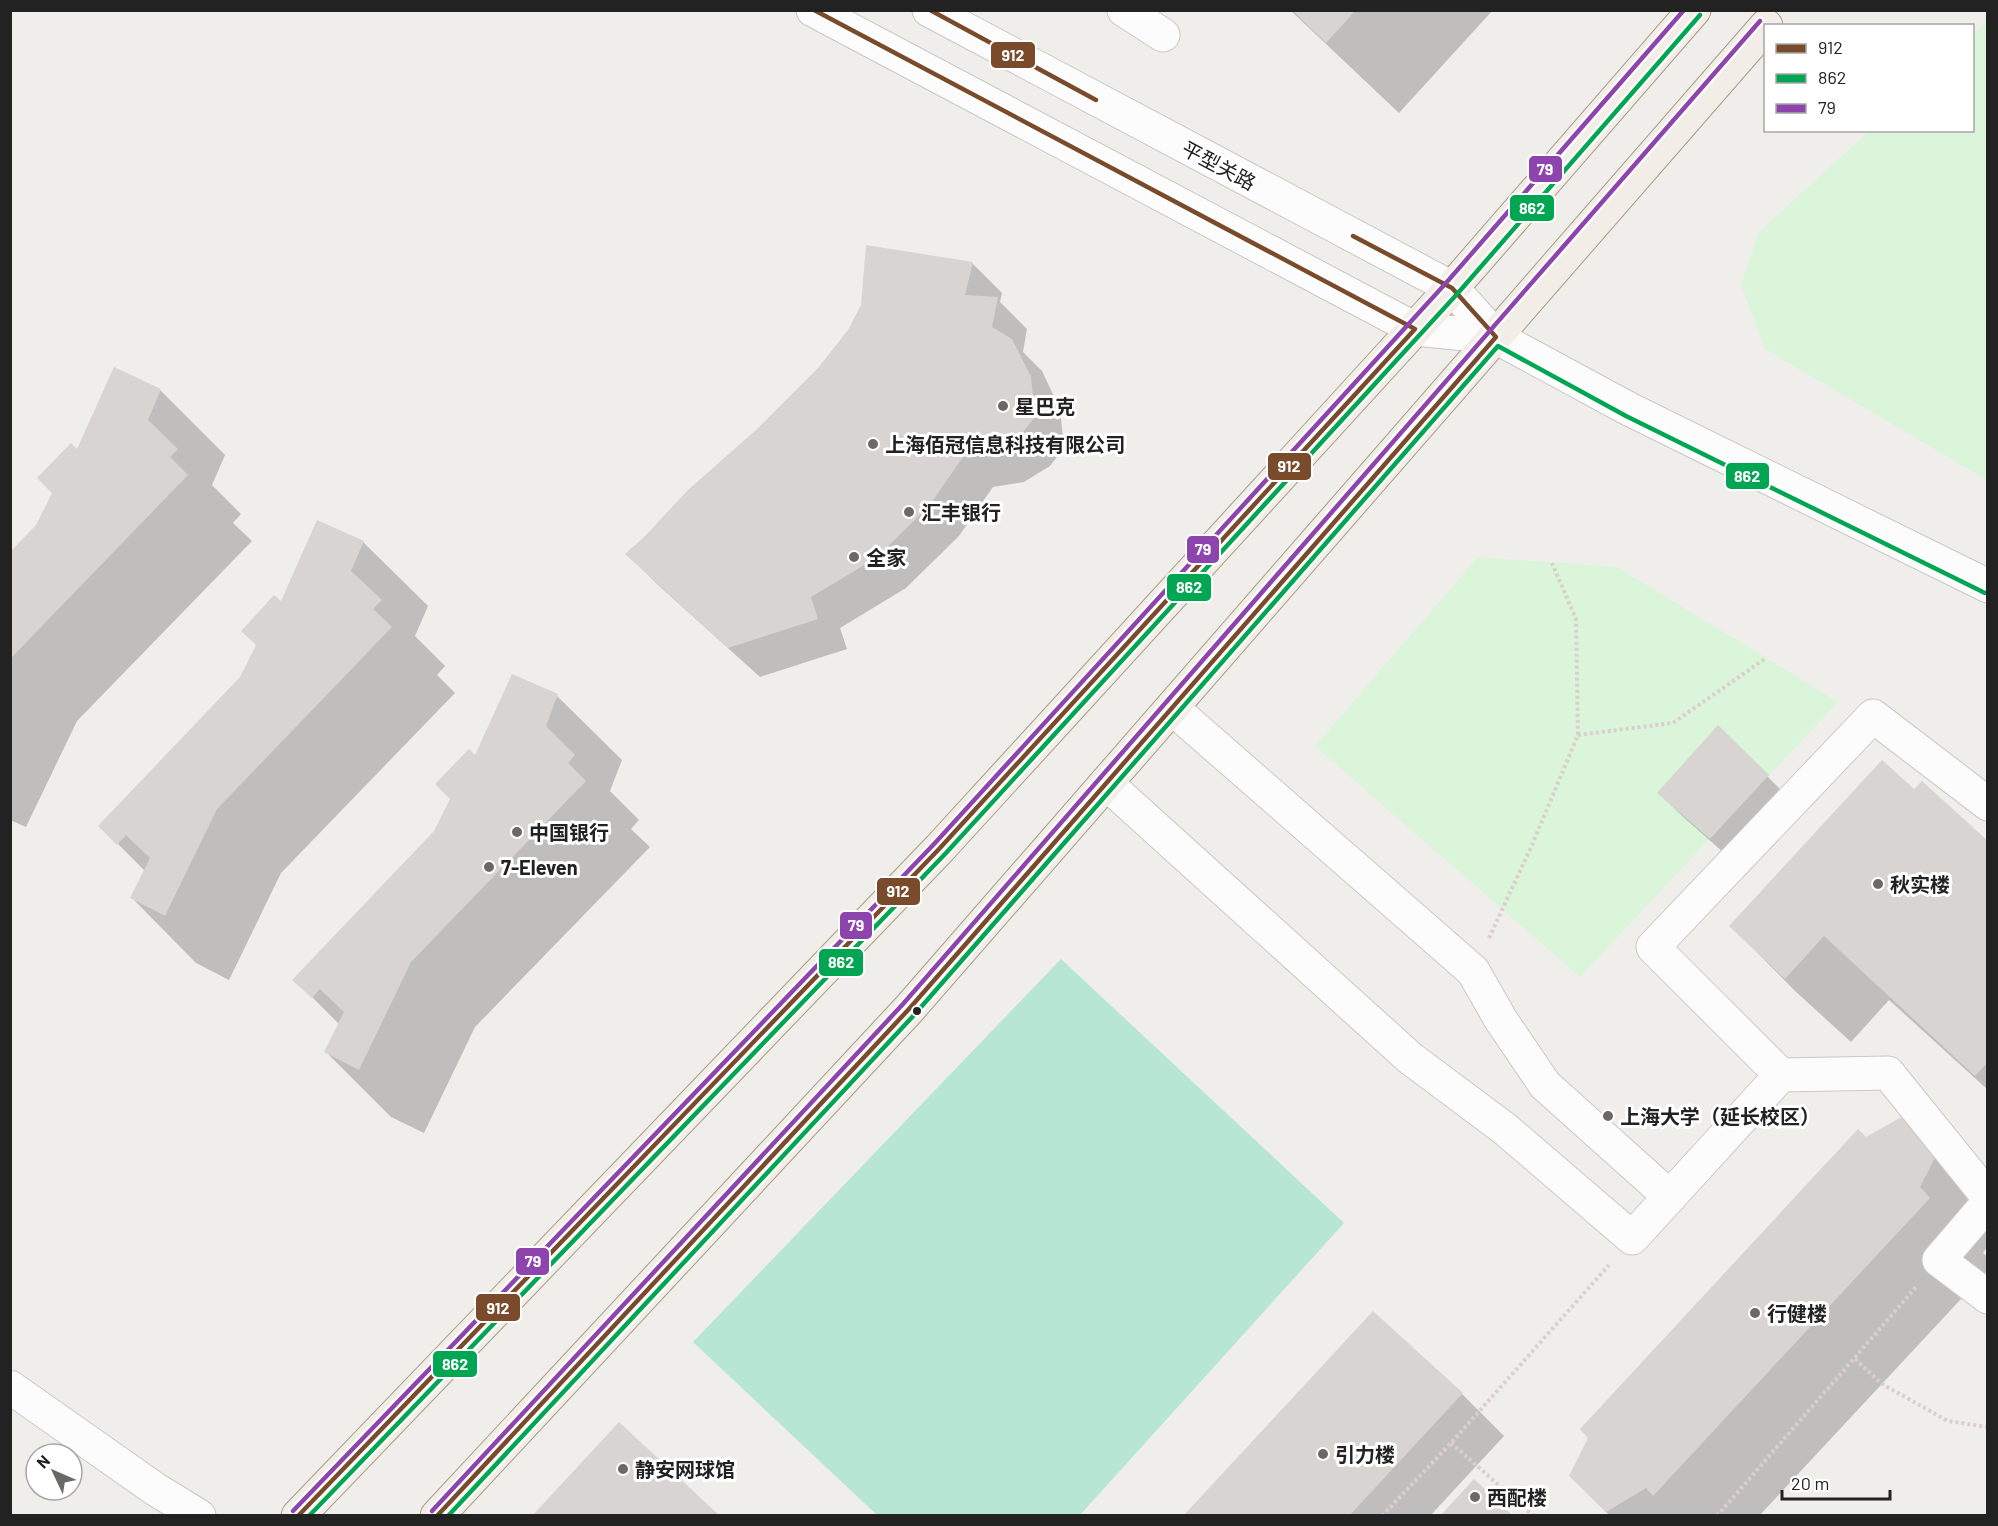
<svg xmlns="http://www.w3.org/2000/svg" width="1998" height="1526" viewBox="0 0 1998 1526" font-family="Barlow,'Noto Sans SC',sans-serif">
<rect width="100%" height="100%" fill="#f0eeeb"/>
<!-- park -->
<g fill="#daf5da">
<polygon points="1987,21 1987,480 1765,349 1741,285 1759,232 1869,131 1972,130 1973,35"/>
<polygon points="1478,557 1617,567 1838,702 1580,977 1315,746"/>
</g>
<!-- pitch -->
<polygon fill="#b7e6d2" points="1061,959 1344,1223 1080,1515 877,1515 693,1342"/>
<!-- shadow -->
<g fill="#0003">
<polygon points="1290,10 1493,10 1399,113"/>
<polygon points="972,263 1002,293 1000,302 1027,329 1023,352 1042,371 1060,409 1064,448 1050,466 1024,482 993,487 959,536 906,588 840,628 847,649 760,677 657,584 627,554"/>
<polygon points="160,390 225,455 212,485 241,514 233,523 252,541 77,721 26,827 10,820 10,554 37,526 77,451"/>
<polygon points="363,542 428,606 415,636 445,666 437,675 455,693 281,873 229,980 196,963 132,898 145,871 100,826 241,678 281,604"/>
<polygon points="512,676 557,696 622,760 610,791 639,820 631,829 650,847 475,1027 424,1133 391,1117 326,1052 340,1025 295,980 435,832 475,757"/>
<polygon points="1718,727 1790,799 1733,861 1681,815 1659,793"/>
<polygon points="1914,791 1988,843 1988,1090 1889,1000 1851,1042 1795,991 1731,926"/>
<polygon points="1904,1117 1988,1200 1988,1245 1983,1253 1988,1257 1988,1270 1759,1516 1610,1516 1571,1476 1866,1139"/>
<polygon points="1462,1394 1504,1436 1430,1516 1185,1516"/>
</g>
<!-- building -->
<g fill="#d7d4d2">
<polygon points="1292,10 1356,10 1326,43"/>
<polygon points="866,245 973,262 965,295 998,297 992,327 1012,339 1031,377 1035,417 1020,436 993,453 963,457 929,506 876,558 811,597 818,619 728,648 625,554 645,536 688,490 757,429 818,368 848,330 861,305"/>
<polygon points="114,367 161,389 148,420 178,449 170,457 188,475 13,656 10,661 10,552 36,525 52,493 37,478 71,443 77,449"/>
<polygon points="317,520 364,541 351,571 382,600 373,609 392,627 217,809 165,916 130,898 150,858 126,835 117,845 98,826 240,677 256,645 241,631 274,595 281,601"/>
<polygon points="512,674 558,694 546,726 575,755 568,763 586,781 411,962 359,1070 324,1052 344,1012 320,989 312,998 292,980 434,831 450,799 435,784 469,749 475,755"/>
<polygon points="1718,725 1769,775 1710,839 1657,793"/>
<polygon points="1882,760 1914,789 1922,781 1988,841 1988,1062 1975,1076 1824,936 1785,979 1729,926"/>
<polygon points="1905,1115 1939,1150 1920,1187 1930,1198 1653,1496 1646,1488 1606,1512 1569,1476 1588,1438 1580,1429 1858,1129 1866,1137"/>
<polygon points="1373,1311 1463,1393 1349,1516 1183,1516"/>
<polygon points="619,1422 720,1516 532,1516"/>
<polygon points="1474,1479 1513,1516 1440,1516"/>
</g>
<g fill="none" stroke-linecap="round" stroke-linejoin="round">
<defs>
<g id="minor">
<polyline points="813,10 1415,329 1496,337"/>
<polyline points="929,10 1452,288 1496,337 1629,409 1988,586"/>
<polyline points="1124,10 1163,35"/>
<polyline points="1172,708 1473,971 1501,1020 1545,1085 1670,1197"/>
<polyline points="1106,783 1410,1058 1505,1129 1632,1238 1781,1075"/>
<polyline points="1988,804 1873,716 1653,947 1781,1075 1888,1073 1988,1197"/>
<polyline points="1988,1203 1939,1260 1988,1297"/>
<polyline points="10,1387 155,1489 199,1516"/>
</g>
<g id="major">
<polyline points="298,1516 940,848 1452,288 1694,10"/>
<polyline points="437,1516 909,1009 1766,26"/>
</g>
</defs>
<!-- minor casing -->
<use href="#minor" stroke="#c9c8c7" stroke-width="35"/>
<!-- major casing -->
<use href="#major" stroke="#a79c86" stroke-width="35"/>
<!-- path -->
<g stroke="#dccecd" stroke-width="4" stroke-dasharray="3 3" stroke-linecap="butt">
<polyline points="1578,735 1673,723 1766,658"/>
<polyline points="1489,938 1532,845 1578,735 1576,619 1552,563"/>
<polyline points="1855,1359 1882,1384 1948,1421 1988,1427"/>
<polyline points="1451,1443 1534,1516"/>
<polyline points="1382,1516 1451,1443 1609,1265"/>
<polyline points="1717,1516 1917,1286"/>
</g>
<!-- minor -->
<use href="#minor" stroke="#fdfcfc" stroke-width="33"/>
<!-- major -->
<use href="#major" stroke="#f3ede7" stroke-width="33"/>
<defs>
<g id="bus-1">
<polyline points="930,10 1096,100"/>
<polyline points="298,1516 940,848 1415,329 814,10"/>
<polyline points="437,1516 909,1009 1496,337 1452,288 1353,236"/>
</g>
<g id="bus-2">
<polyline points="309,1516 946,853 1458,293 1700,15"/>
<polyline points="448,1516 915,1014 1498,346 1626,416 1985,593"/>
</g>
<g id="bus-3">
<polyline points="293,1511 935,843 1446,283 1684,10"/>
<polyline points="432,1511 903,1004 1760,21"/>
</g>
</defs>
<!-- bus-1 casing -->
<use href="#bus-1" stroke="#fff" stroke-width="9"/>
<!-- bus-2 casing -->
<use href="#bus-2" stroke="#fff" stroke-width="9"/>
<!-- bus-3 casing -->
<use href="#bus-3" stroke="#fff" stroke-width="9"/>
<!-- bus-1 -->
<use href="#bus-1" stroke="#7a4b2a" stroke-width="4.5"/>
<!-- bus-2 -->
<use href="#bus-2" stroke="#00a651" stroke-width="4.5"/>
<!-- bus-3 -->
<use href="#bus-3" stroke="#8e44ad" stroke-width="4.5"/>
</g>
<!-- markers -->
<g fill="#6a6968" stroke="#fff" stroke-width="2">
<circle cx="1003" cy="406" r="6"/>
<circle cx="873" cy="444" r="6"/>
<circle cx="909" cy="512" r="6"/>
<circle cx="854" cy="557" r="6"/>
<circle cx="517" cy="832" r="6"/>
<circle cx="489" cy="867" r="6"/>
<circle cx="1878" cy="884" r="6"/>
<circle cx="1608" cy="1116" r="6"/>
<circle cx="1755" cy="1313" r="6"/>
<circle cx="1323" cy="1454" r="6"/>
<circle cx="623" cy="1469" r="6"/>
<circle cx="1475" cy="1497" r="6"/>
</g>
<circle fill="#222" stroke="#fff" stroke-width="2" cx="917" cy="1011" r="5"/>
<g text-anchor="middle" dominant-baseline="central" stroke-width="6" stroke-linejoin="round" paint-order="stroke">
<!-- street labels -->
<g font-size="20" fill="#222" stroke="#fff">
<text transform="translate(1219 165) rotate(28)">平型关路</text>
</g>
<!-- poi labels -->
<g font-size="20" font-weight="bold" fill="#222" stroke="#fff" text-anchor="start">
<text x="1015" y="406">星巴克</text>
<text x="885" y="444">上海佰冠信息科技有限公司</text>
<text x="921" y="512">汇丰银行</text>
<text x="866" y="557">全家</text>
<text x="529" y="832">中国银行</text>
<text x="501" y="867">7-Eleven</text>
<text x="1890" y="884">秋实楼</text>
<text x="1620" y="1116">上海大学（延长校区）</text>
<text x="1767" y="1313">行健楼</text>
<text x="1335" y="1454">引力楼</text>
<text x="635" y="1469">静安网球馆</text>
<text x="1487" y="1497">西配楼</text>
</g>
</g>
<g stroke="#fff" stroke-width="2">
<rect x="990" y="41" width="46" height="28" rx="6" fill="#7a4b2a"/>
<rect x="1528" y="155" width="35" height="28" rx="6" fill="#8e44ad"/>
<rect x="1509" y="194" width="46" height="28" rx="6" fill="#00a651"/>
<rect x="1267" y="452" width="45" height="29" rx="6" fill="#7a4b2a"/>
<rect x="1725" y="462" width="45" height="28" rx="6" fill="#00a651"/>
<rect x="1186" y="535" width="34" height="29" rx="6" fill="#8e44ad"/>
<rect x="1166" y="573" width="46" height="29" rx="6" fill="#00a651"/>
<rect x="876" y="877" width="45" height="29" rx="6" fill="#7a4b2a"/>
<rect x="839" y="911" width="34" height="29" rx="6" fill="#8e44ad"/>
<rect x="818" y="948" width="46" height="29" rx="6" fill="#00a651"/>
<rect x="515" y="1247" width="35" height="29" rx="6" fill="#8e44ad"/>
<rect x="475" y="1293" width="46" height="29" rx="6" fill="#7a4b2a"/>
<rect x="432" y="1350" width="46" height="28" rx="6" fill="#00a651"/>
</g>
<g font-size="16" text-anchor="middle" font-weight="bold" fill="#fff">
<text x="1013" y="61">912</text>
<text x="1545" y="175">79</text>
<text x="1532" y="214">862</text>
<text x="1289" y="472">912</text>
<text x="1747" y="482">862</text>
<text x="1203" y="555">79</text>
<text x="1189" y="593">862</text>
<text x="898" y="897">912</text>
<text x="856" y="931">79</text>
<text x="841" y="968">862</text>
<text x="533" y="1267">79</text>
<text x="498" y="1314">912</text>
<text x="455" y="1370">862</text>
</g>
<!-- border -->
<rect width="1998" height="1526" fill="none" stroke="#222222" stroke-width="24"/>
<!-- legend -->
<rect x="1764" y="24" width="210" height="108" fill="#ffffff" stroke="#a7a7a7" stroke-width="1.5"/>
<rect x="1776" y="44" width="30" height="9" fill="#7a4b2a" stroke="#a7a7a7" stroke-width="1.5"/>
<text x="1818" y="54" font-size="18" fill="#222222">912</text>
<rect x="1776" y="74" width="30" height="9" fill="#00a651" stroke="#a7a7a7" stroke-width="1.5"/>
<text x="1818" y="84" font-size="18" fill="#222222">862</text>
<rect x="1776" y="104" width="30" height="9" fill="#8e44ad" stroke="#a7a7a7" stroke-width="1.5"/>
<text x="1818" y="114" font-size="18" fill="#222222">79</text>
<!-- north arrow -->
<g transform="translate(54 1472) rotate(314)"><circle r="28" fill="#ffffff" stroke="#a7a7a7" stroke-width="1.5"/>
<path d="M0-4.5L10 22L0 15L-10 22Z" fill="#6a6968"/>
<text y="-9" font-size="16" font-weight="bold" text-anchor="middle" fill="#222222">N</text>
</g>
<!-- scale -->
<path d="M1782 1490v9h108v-9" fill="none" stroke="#222222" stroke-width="3"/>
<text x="1791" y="1490" font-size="18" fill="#222222" stroke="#ffffff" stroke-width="4.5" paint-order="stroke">20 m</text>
</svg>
